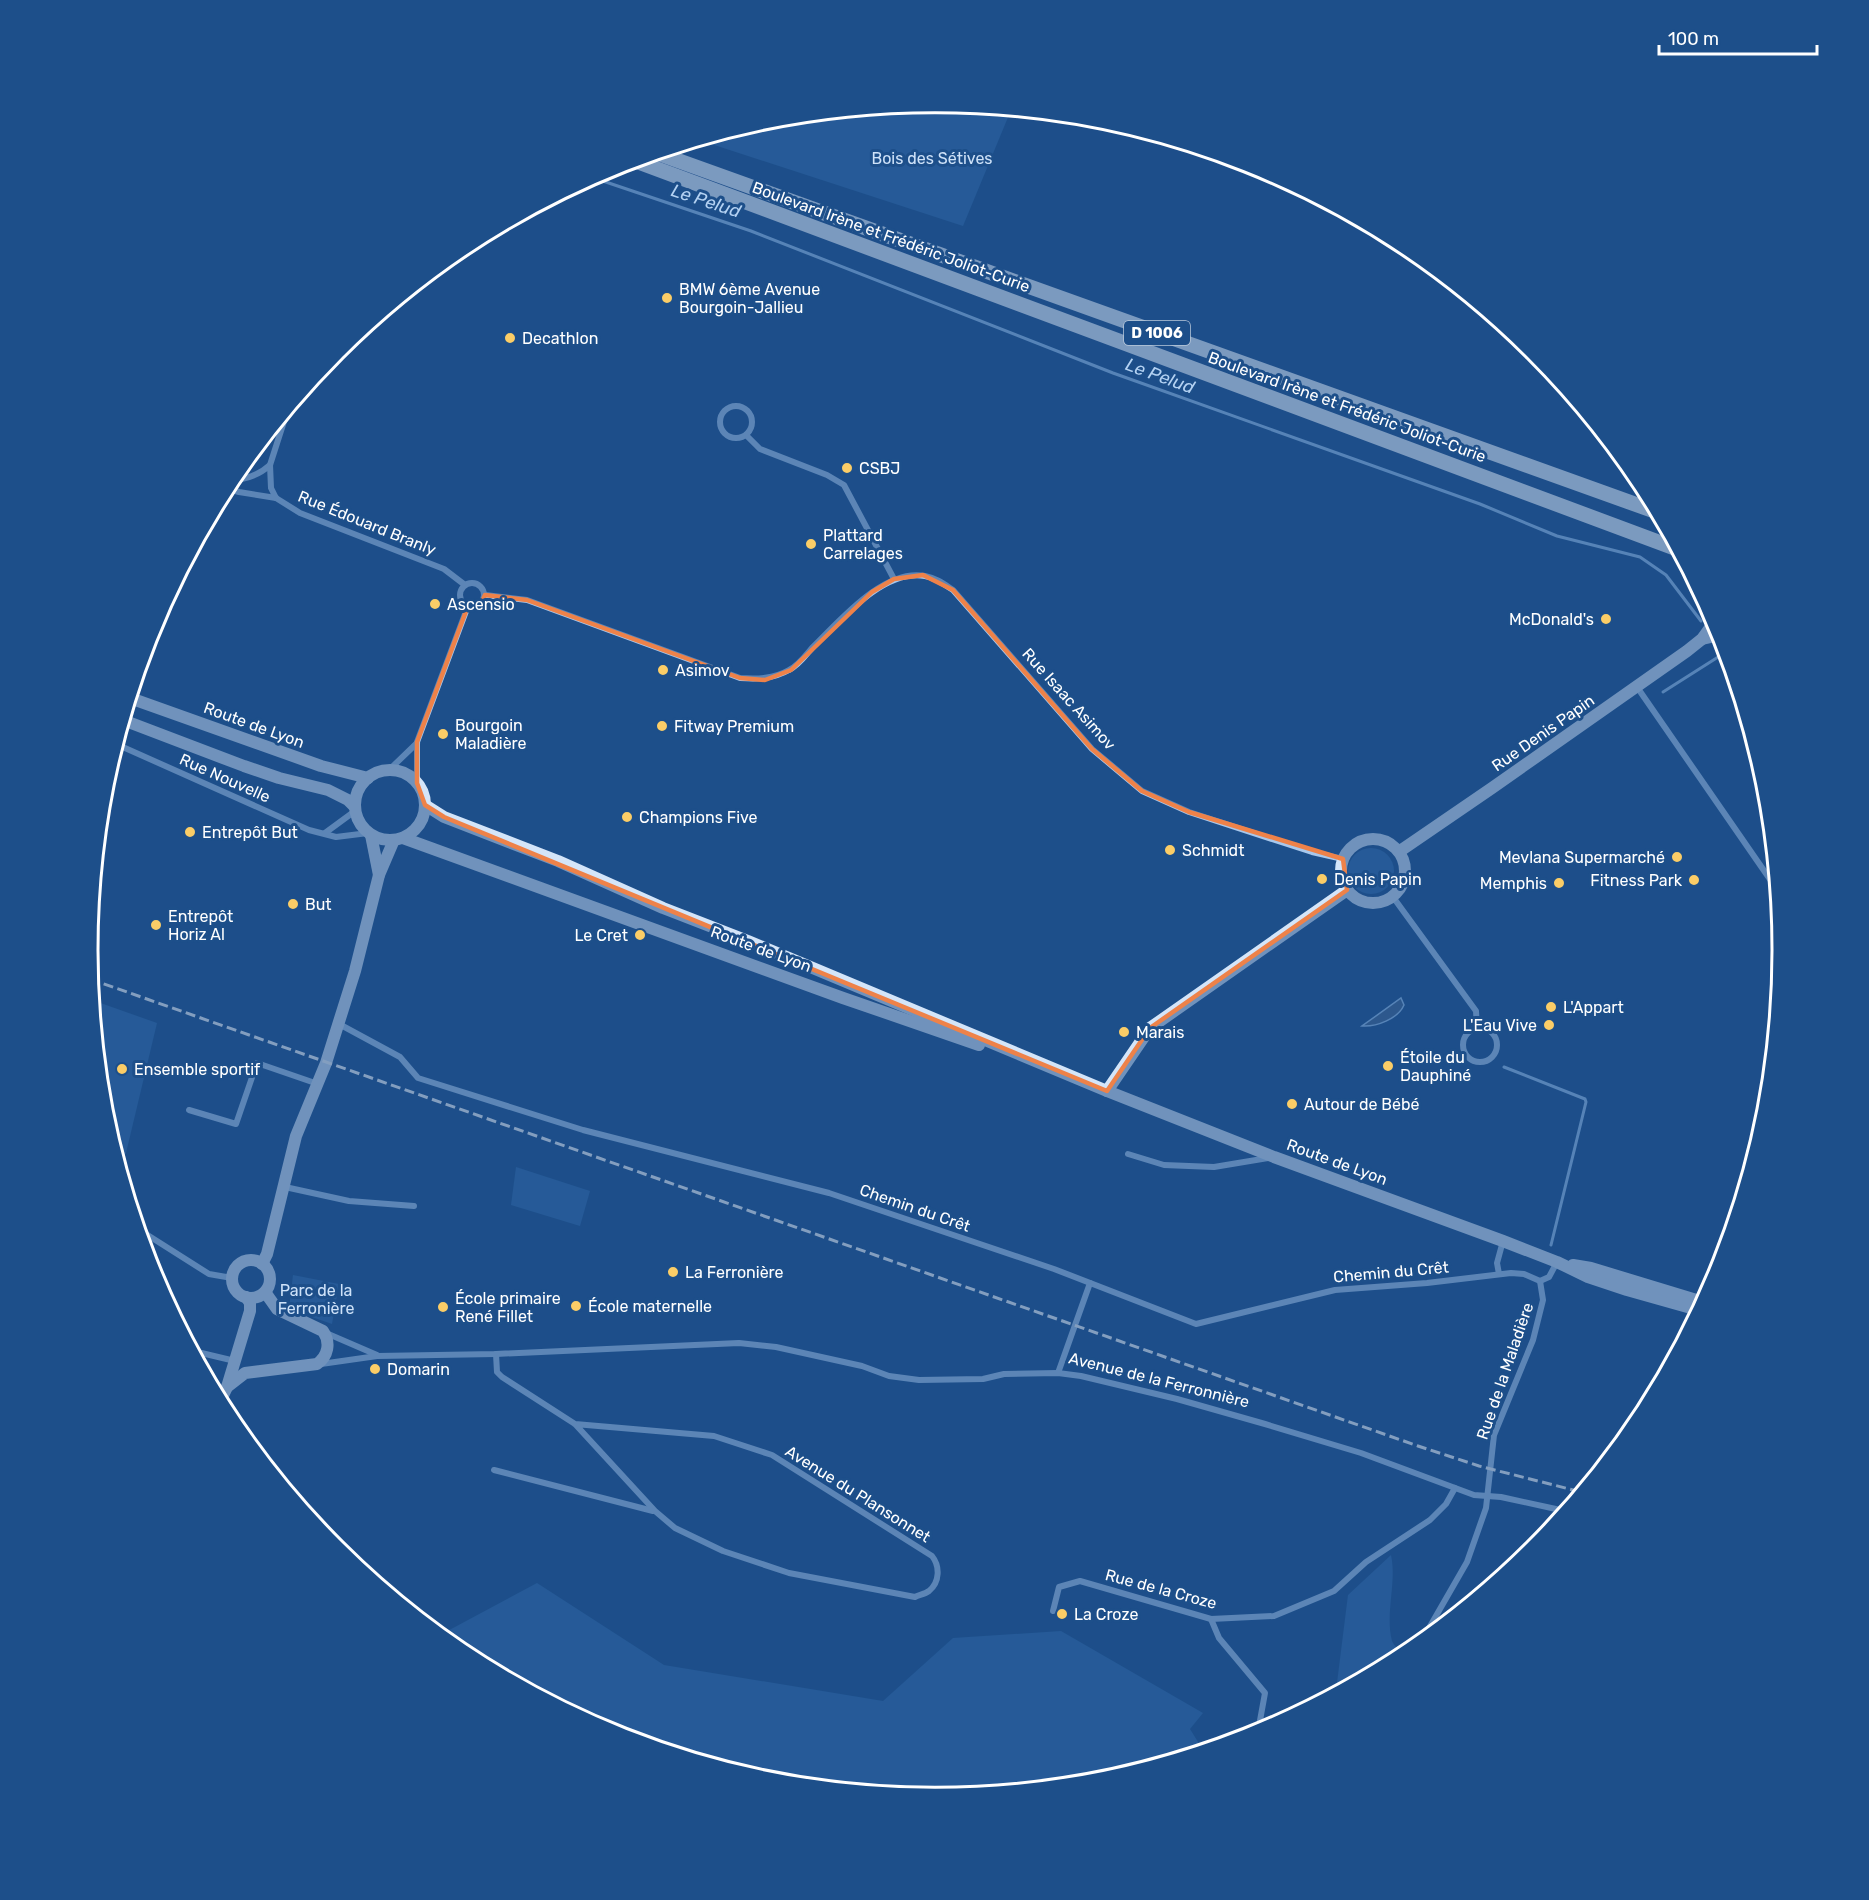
<svg xmlns="http://www.w3.org/2000/svg" width="1869" height="1900" viewBox="0 0 1869 1900" font-family="Rubik,sans-serif">
<rect width="100%" height="100%" fill="#1d4f8a"/>
<!-- green -->
<g fill="#3169a8">
<polygon points="935,103 1011,110 963,226 699,140 769,119"/>
<circle cx="1371" cy="871" r="23"/>
<polygon points="92,1000 157,1023 126,1153 118,1163 103,1115"/>
<polygon points="516,1167 590,1191 580,1226 511,1205"/>
<polygon points="293,1275 339,1284 332,1324 289,1309"/>
<path d="M1391,1555C1397,1583 1385,1612 1392,1641C1394,1646 1400,1651 1404,1655L1336,1691L1348,1595Z"/>
<polygon points="537,1583 664,1665 883,1701 953,1638 1061,1631 1203,1713 1190,1729 1203,1750 1100,1781 934,1797 769,1781 610,1733 463,1654 440,1635"/>
</g>
<!-- water -->
<path fill="#416590" stroke="#9cc4ee" stroke-width="1.5" d="M1401,998L1404,1005C1398,1019 1376,1027 1362,1026Z"/>
<g fill="none" stroke-linecap="round" stroke-linejoin="round">
<!-- stream -->
<g stroke="#9cc4ee" stroke-width="3">
<polyline points="591,177 751,231 1113,373 1480,504 1557,536 1640,557 1666,575 1701,621"/>
<polyline points="1663,692 1726,652"/>
<polyline points="1504,1067 1585,1099 1586,1102 1551,1245"/>
</g>
<!-- street -->
<g stroke="#a8c8ec" stroke-width="6">
<circle cx="736" cy="422" r="16"/>
<polyline points="288,409 270,465 271,488 276,498 300,513 444,569 465,585"/>
<polyline points="288,413 293,402"/>
<polyline points="746,435 760,449 827,475 844,485 894,579"/>
<path d="M229,480C245,480 259,475 270,465"/>
<polyline points="225,488 239,492 276,498"/>
<circle cx="472" cy="595" r="12"/>
<path d="M485,595L527,600L740,678C758,679 773,679 789,670C798,666 806,655 812,648C839,622 883,568 925,576C936,578 944,584 953,590L1092,749L1142,791L1189,812L1312,852L1343,859"/>
<polyline points="1637,687 1776,888"/>
<polyline points="116,744 309,830 336,837 368,833"/>
<polyline points="389,770 417,743"/>
<polyline points="417,783 417,742 468,606"/>
<polyline points="325,833 355,811"/>
<polyline points="1393,897 1476,1011 1477,1028"/>
<polyline points="339,1024 400,1057 418,1078 583,1130 829,1193 1054,1269 1196,1324 1335,1290 1427,1283 1511,1273 1524,1274 1540,1281"/>
<circle cx="1480" cy="1045" r="17"/>
<polyline points="189,1110 236,1124 257,1063 318,1084"/>
<polyline points="1128,1154 1164,1165 1214,1167 1268,1158"/>
<polyline points="285,1187 349,1201 414,1206"/>
<polyline points="138,1229 209,1274 232,1278"/>
<polyline points="1499,1274 1497,1263 1503,1241"/>
<polyline points="1540,1281 1549,1277 1557,1262"/>
<polyline points="326,1333 377,1355"/>
<polyline points="193,1351 235,1361"/>
<path d="M496,1354L497,1372L502,1377L575,1424L655,1511L675,1528L723,1551L789,1573L915,1597C919,1595 925,1594 929,1591C940,1582 940,1566 932,1556L772,1455L714,1436L575,1424"/>
<polyline points="321,1364 377,1356 496,1354 739,1343 776,1347 862,1366 889,1376 919,1380 983,1379 1004,1374 1058,1373 1081,1376 1177,1399 1265,1424 1361,1453 1474,1495 1501,1497 1565,1511"/>
<polyline points="1058,1373 1090,1283"/>
<polyline points="494,1470 653,1511"/>
<polyline points="1053,1611 1059,1587 1080,1581 1211,1619 1274,1616 1334,1591 1366,1562 1430,1520 1446,1504 1455,1488"/>
<polyline points="1211,1619 1219,1638 1265,1693 1259,1726"/>
<polyline points="426,1624 494,1664 509,1679"/>
<polyline points="1421,1642 1467,1562 1486,1508 1494,1435 1533,1340 1543,1300 1540,1281"/>
</g>
<!-- secondary -->
<g stroke="#d4e5f9" stroke-width="12">
<polyline points="1702,639 1720,635"/>
<polyline points="130,698 321,766 368,778"/>
<polyline points="123,720 244,766 279,778 328,790 348,800 355,807"/>
<circle cx="390" cy="805" r="35"/>
<polyline points="425,805 444,817 558,861 663,908 748,941 1107,1091 1274,1157 1503,1241 1557,1262 1588,1277 1627,1290 1698,1310"/>
<polyline points="371,835 379,875"/>
<polyline points="403,838 843,998 979,1045"/>
<circle cx="1373" cy="871" r="32"/>
<polyline points="1400,851 1492,788 1687,651 1702,639 1715,621"/>
<polyline points="1107,1091 1150,1028 1347,890"/>
<circle cx="251" cy="1279" r="19"/>
<polyline points="262,1264 267,1254 296,1136 326,1063 355,971 379,875 394,840"/>
<polyline points="1573,1265 1591,1268 1703,1302"/>
<path d="M227,1387L245,1373L317,1364C328,1356 331,1343 323,1331L277,1309L265,1292"/>
<polyline points="220,1402 227,1387 250,1311 250,1303 246,1297"/>
</g>
<!-- primary -->
<g stroke="#eef5ff" stroke-width="15">
<polyline points="657,153 1657,512"/>
<polyline points="633,160 1677,549"/>
</g>
<!-- rail -->
<polyline stroke="#fff" stroke-width="3" stroke-dasharray="10 4.5" stroke-linecap="butt" points="90,979 1418,1446 1479,1466 1581,1492"/>
</g>
<!-- marked area -->
<path d="M0 0H1869V1900H0ZM923,575L953,590L1092,749L1142,791L1189,812L1343,859L1347,890L1150,1028L1107,1091L444,817L425,805L417,783V742L468,606L481,604L485,595L527,600L740,678L765,680L791,670L872,592L894,579Z" fill="#1d4f8a" fill-opacity=".55" fill-rule="evenodd"/>
<path fill="none" stroke="#ee8249" stroke-width="4.5" stroke-linejoin="round" d="M923,575L953,590L1092,749L1142,791L1189,812L1343,859L1347,890L1150,1028L1107,1091L444,817L425,805L417,783V742L468,606L481,604L485,595L527,600L740,678L765,680L791,670L872,592L894,579Z"/>
<!-- markers -->
<g fill="#fbcd67" stroke="#1d4f8a" stroke-width="2">
<circle cx="667" cy="298" r="6"/>
<circle cx="510" cy="338" r="6"/>
<circle cx="847" cy="468" r="6"/>
<circle cx="811" cy="544" r="6"/>
<circle cx="435" cy="604" r="6"/>
<circle cx="1606" cy="619" r="6"/>
<circle cx="663" cy="670" r="6"/>
<circle cx="662" cy="726" r="6"/>
<circle cx="443" cy="734" r="6"/>
<circle cx="627" cy="817" r="6"/>
<circle cx="190" cy="832" r="6"/>
<circle cx="1170" cy="850" r="6"/>
<circle cx="1677" cy="857" r="6"/>
<circle cx="1322" cy="879" r="6"/>
<circle cx="1694" cy="880" r="6"/>
<circle cx="1559" cy="883" r="6"/>
<circle cx="293" cy="904" r="6"/>
<circle cx="156" cy="925" r="6"/>
<circle cx="640" cy="935" r="6"/>
<circle cx="1551" cy="1007" r="6"/>
<circle cx="1549" cy="1025" r="6"/>
<circle cx="1124" cy="1032" r="6"/>
<circle cx="1388" cy="1066" r="6"/>
<circle cx="122" cy="1069" r="6"/>
<circle cx="1292" cy="1104" r="6"/>
<circle cx="673" cy="1272" r="6"/>
<circle cx="576" cy="1306" r="6"/>
<circle cx="443" cy="1307" r="6"/>
<circle cx="375" cy="1369" r="6"/>
<circle cx="1062" cy="1614" r="6"/>
</g>
<g text-anchor="middle" dominant-baseline="central" stroke-width="6" stroke-linejoin="round" paint-order="stroke">
<!-- shield labels -->
<rect fill="#1d4f8a" stroke="#bbcadc" stroke-width="1.5" x="1124" y="321" width="66" height="24" rx="4.5"/>
<g font-size="15" font-weight="bold" fill="#fff">
<text x="1157" y="333">D 1006</text>
</g>
<!-- park labels -->
<g font-size="16" fill="#cee2f9" stroke="#1d4f8a">
<text x="932" y="158">Bois des Sétives</text>
<text x="316" y="1290">Parc de la<tspan x="316" dy="18">Ferronière</tspan></text>
</g>
<!-- street labels -->
<g font-size="16" fill="#fff" stroke="#1d4f8a">
<text transform="translate(891 237) rotate(20)">Boulevard Irène et Frédéric Joliot-Curie</text>
<text transform="translate(1347 407) rotate(20)">Boulevard Irène et Frédéric Joliot-Curie</text>
<text transform="translate(367 523) rotate(22)">Rue Édouard Branly</text>
<text transform="translate(1069 699) rotate(48)">Rue Isaac Asimov</text>
<text transform="translate(254 725) rotate(20)">Route de Lyon</text>
<text transform="translate(1543 733) rotate(-35)">Rue Denis Papin</text>
<text transform="translate(225 778) rotate(24)">Rue Nouvelle</text>
<text transform="translate(761 949) rotate(20)">Route de Lyon</text>
<text transform="translate(1337 1162) rotate(20)">Route de Lyon</text>
<text transform="translate(915 1208) rotate(19)">Chemin du Crêt</text>
<text transform="translate(1391 1272) rotate(-5)">Chemin du Crêt</text>
<text transform="translate(1505 1371) rotate(-71)">Rue de la Maladière</text>
<text transform="translate(1159 1380) rotate(14)">Avenue de la Ferronnière</text>
<text transform="translate(858 1494) rotate(32)">Avenue du Plansonnet</text>
<text transform="translate(1161 1589) rotate(15)">Rue de la Croze</text>
</g>
<!-- poi labels -->
<g font-size="16" fill="#fff" stroke="#1d4f8a" text-anchor="start">
<text x="679" y="289">BMW 6ème Avenue<tspan x="679" dy="18">Bourgoin-Jallieu</tspan></text>
<text x="522" y="338">Decathlon</text>
<text x="859" y="468">CSBJ</text>
<text x="823" y="535">Plattard<tspan x="823" dy="18">Carrelages</tspan></text>
<text x="447" y="604">Ascensio</text>
<text x="1594" y="619" text-anchor="end">McDonald's</text>
<text x="675" y="670">Asimov</text>
<text x="455" y="725">Bourgoin<tspan x="455" dy="18">Maladière</tspan></text>
<text x="674" y="726">Fitway Premium</text>
<text x="639" y="817">Champions Five</text>
<text x="202" y="832">Entrepôt But</text>
<text x="1182" y="850">Schmidt</text>
<text x="1665" y="857" text-anchor="end">Mevlana Supermarché</text>
<text x="1334" y="879">Denis Papin</text>
<text x="1682" y="880" text-anchor="end">Fitness Park</text>
<text x="1547" y="883" text-anchor="end">Memphis</text>
<text x="305" y="904">But</text>
<text x="168" y="916">Entrepôt<tspan x="168" dy="18">Horiz Al</tspan></text>
<text x="628" y="935" text-anchor="end">Le Cret</text>
<text x="1563" y="1007">L'Appart</text>
<text x="1537" y="1025" text-anchor="end">L'Eau Vive</text>
<text x="1136" y="1032">Marais</text>
<text x="1400" y="1057">Étoile du<tspan x="1400" dy="18">Dauphiné</tspan></text>
<text x="134" y="1069">Ensemble sportif</text>
<text x="1304" y="1104">Autour de Bébé</text>
<text x="685" y="1272">La Ferronière</text>
<text x="455" y="1298">École primaire<tspan x="455" dy="18">René Fillet</tspan></text>
<text x="588" y="1306">École maternelle</text>
<text x="387" y="1369">Domarin</text>
<text x="1074" y="1614">La Croze</text>
</g>
<!-- water labels -->
<g font-size="18" font-style="italic" fill="#b4d2f3" stroke="#1d4f8a">
<text transform="translate(706 201) rotate(18)">Le Pelud</text>
<text transform="translate(1160 376) rotate(20)">Le Pelud</text>
</g>
</g>
<!-- crop -->
<path d="M0 0H1869V1900H0ZM98 950a837 837 0 1 1 1674 0a837 837 0 1 1-1674 0Z" fill="#1d4f8a" fill-rule="evenodd"/>
<path fill="none" stroke="#fff" stroke-width="3" d="M98 950a837 837 0 1 1 1674 0a837 837 0 1 1-1674 0Z"/>
<!-- scale -->
<path d="M1659 45v9h158v-9" fill="none" stroke="#ffffff" stroke-width="3"/>
<text x="1668" y="45" font-size="18" fill="#ffffff" stroke="#1d4f8a" stroke-width="4.5" paint-order="stroke">100 m</text>
</svg>
